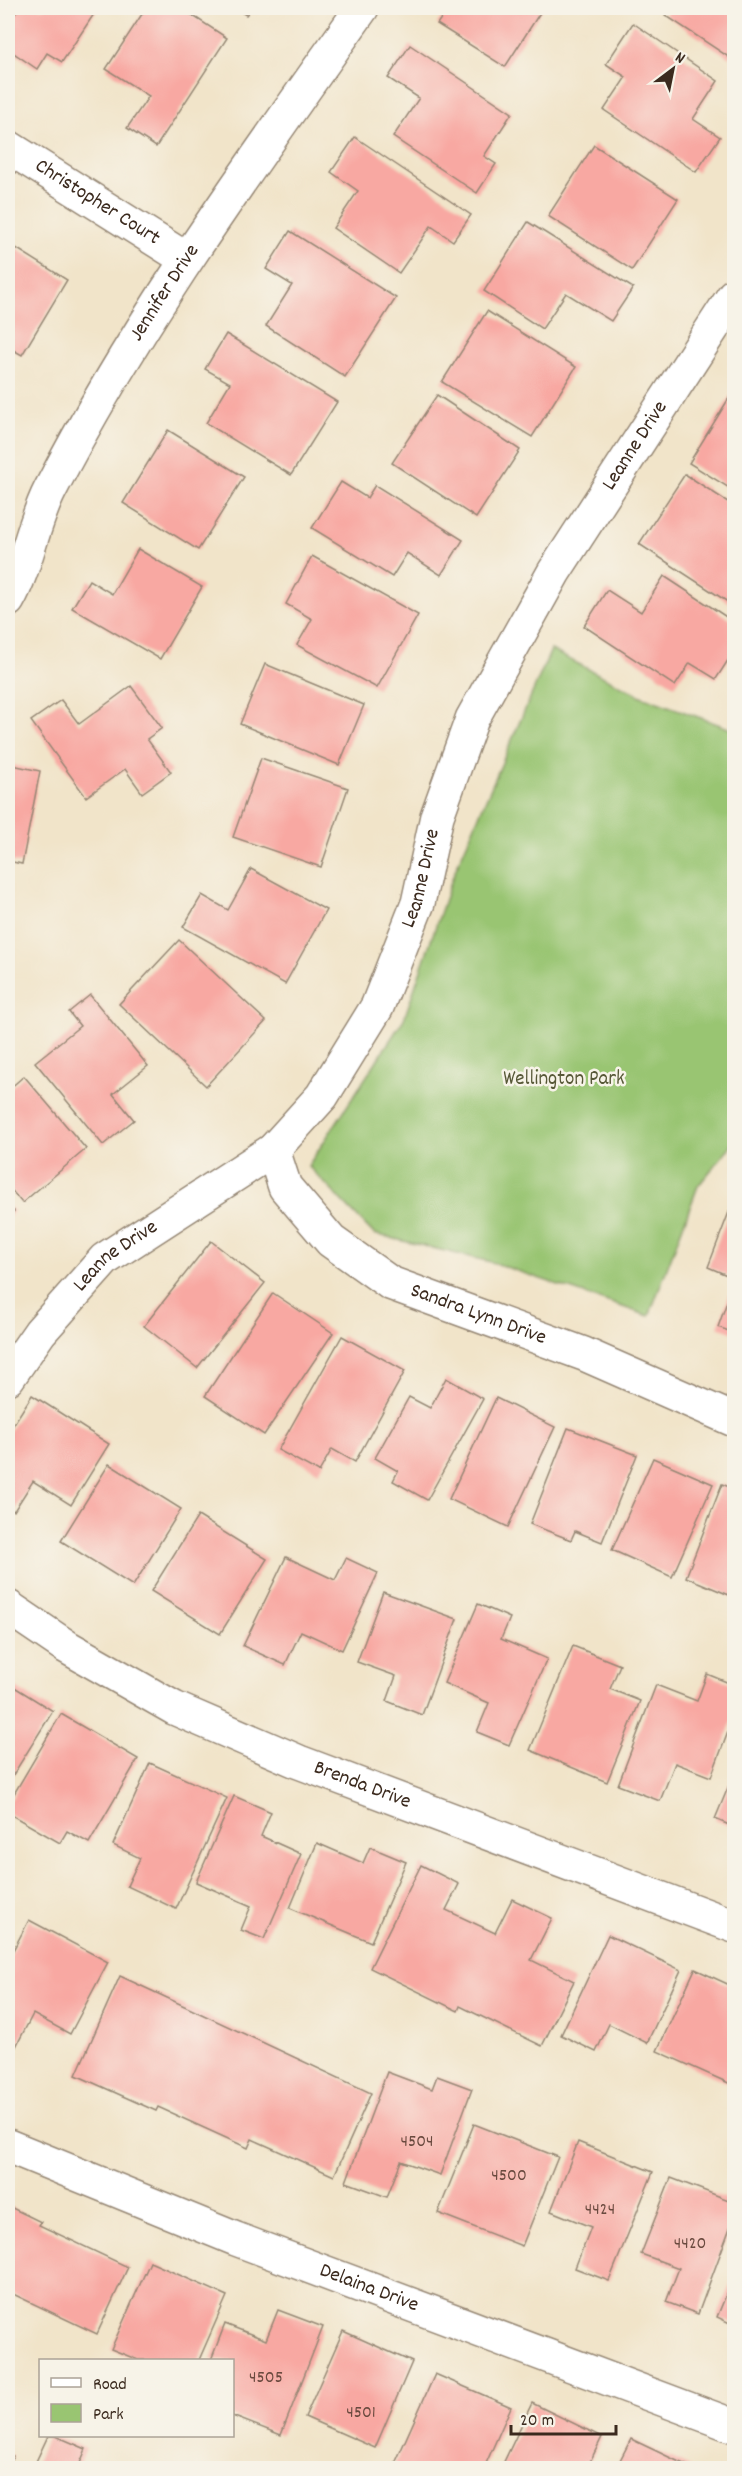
<svg xmlns="http://www.w3.org/2000/svg" width="742" height="2476" viewBox="0 0 742 2476" font-family="Dekko,sans-serif">
<rect width="100%" height="100%" fill="#f7f3e8"/>
<filter id="ink" filterUnits="userSpaceOnUse"><feTurbulence type="fractalNoise" baseFrequency=".0167" numOctaves="2"/><feDisplacementMap in="SourceGraphic" scale="12" xChannelSelector="R" yChannelSelector="G"/><feConvolveMatrix kernelMatrix="1 2 1 2 8 2 1 2 1" color-interpolation-filters="sRGB"/></filter>
<filter id="wash" filterUnits="userSpaceOnUse"><feTurbulence type="fractalNoise" baseFrequency=".008" numOctaves="4" result="noise"/><feDisplacementMap in="SourceGraphic" scale="24" xChannelSelector="R" yChannelSelector="G"/><feGaussianBlur stdDeviation="1.35" result="paint"/><feColorMatrix in="noise" values="0 0 0 0 0 0 0 0 0 0 0 0 0 0 0 0 0 1.4 0 .05"/><feComposite in="paint" operator="in"/></filter>
<g filter="url(#wash)">
<rect width="100%" height="100%" fill="#f1e4c9"/>
<!-- green -->
<polygon fill="#99c572" stroke="#6a7848" stroke-width="1.5" points="551,650 641,696 734,730 734,1142 698,1186 649,1316 491,1262 374,1234 308,1166 404,1019 454,873"/>
<g id="blocks">
<!-- building -->
<g fill="#f8a8a2">
<polygon points="19,8 98,8 62,62 47,53 37,69 8,49 8,24"/>
<polygon points="146,8 181,8 227,38 156,147 127,128 149,96 106,69"/>
<polygon points="234,8 252,8 246,15"/>
<polygon points="448,8 543,8 505,67 437,24"/>
<polygon points="669,8 734,8 734,51 730,58 665,15"/>
<polygon points="633,23 718,81 693,119 720,137 696,172 604,110 626,77 606,64"/>
<polygon points="410,45 512,113 484,156 496,164 477,193 393,137 419,98 388,78"/>
<polygon points="355,137 471,215 453,241 431,226 399,273 333,228 358,191 331,172"/>
<polygon points="594,145 678,199 632,270 548,216"/>
<polygon points="528,222 633,288 611,321 566,293 542,329 484,291"/>
<polygon points="290,231 396,298 345,377 266,326 292,285 266,269"/>
<polygon points="8,243 67,280 22,355 8,347"/>
<polygon points="487,311 576,367 532,437 442,382"/>
<polygon points="226,334 337,402 291,475 206,423 230,383 205,369"/>
<polygon points="734,390 734,491 689,463"/>
<polygon points="437,395 520,450 476,518 392,463"/>
<polygon points="168,430 244,477 198,550 123,503"/>
<polygon points="685,474 734,506 734,606 639,544"/>
<polygon points="341,482 367,498 375,485 463,540 441,575 407,553 392,577 312,528"/>
<polygon points="138,549 202,587 160,659 72,608 89,580 112,594"/>
<polygon points="312,556 418,615 377,688 297,645 312,619 286,604"/>
<polygon points="664,576 734,622 734,651 716,679 690,663 675,686 584,626 607,590 641,612"/>
<polygon points="265,664 364,705 339,765 240,724"/>
<polygon points="131,686 162,728 147,739 171,772 142,793 125,769 86,797 31,721 61,700 79,724"/>
<polygon points="261,758 348,788 321,867 233,837"/>
<polygon points="8,764 40,771 22,864 8,861"/>
<polygon points="251,869 326,910 285,984 183,927 202,895 228,910"/>
<polygon points="179,940 266,1021 206,1086 119,1004"/>
<polygon points="90,995 148,1066 113,1094 134,1120 103,1145 35,1062 80,1026 69,1012"/>
<polygon points="24,1076 86,1149 22,1203 8,1186 8,1090"/>
<polygon points="734,1199 734,1278 708,1267"/>
<polygon points="8,1206 14,1211 8,1218"/>
<polygon points="211,1241 265,1283 197,1368 144,1326"/>
<polygon points="734,1282 734,1333 718,1327"/>
<polygon points="273,1293 333,1333 264,1435 205,1396"/>
<polygon points="342,1336 405,1371 355,1462 332,1449 319,1472 278,1450"/>
<polygon points="446,1378 483,1399 427,1500 393,1481 398,1471 375,1458 409,1397 430,1408"/>
<polygon points="32,1395 109,1444 71,1505 33,1481 14,1511 8,1507 8,1433"/>
<polygon points="496,1398 555,1427 508,1527 449,1499"/>
<polygon points="568,1428 637,1455 602,1542 575,1531 571,1540 530,1524"/>
<polygon points="653,1458 713,1484 672,1577 612,1550"/>
<polygon points="109,1464 181,1509 133,1586 61,1541"/>
<polygon points="722,1484 734,1489 734,1597 686,1577"/>
<polygon points="198,1516 267,1559 220,1634 151,1591"/>
<polygon points="286,1557 335,1580 346,1558 378,1573 342,1650 301,1631 285,1665 243,1646"/>
<polygon points="383,1592 457,1619 422,1715 387,1701 396,1676 357,1662"/>
<polygon points="478,1604 510,1618 501,1639 547,1659 509,1745 477,1732 489,1703 444,1683"/>
<polygon points="573,1646 620,1665 610,1689 640,1701 607,1782 530,1750"/>
<polygon points="707,1674 734,1685 734,1716 711,1777 675,1763 660,1801 618,1785 656,1685 697,1701"/>
<polygon points="8,1683 53,1711 8,1783"/>
<polygon points="61,1714 138,1759 89,1843 67,1831 60,1843 8,1813 8,1804"/>
<polygon points="150,1763 227,1798 176,1909 127,1886 140,1858 113,1845"/>
<polygon points="734,1773 734,1827 715,1819"/>
<polygon points="234,1796 271,1812 261,1836 301,1854 264,1939 241,1930 251,1906 196,1882"/>
<polygon points="317,1843 363,1863 370,1847 406,1862 371,1942 290,1908"/>
<polygon points="421,1865 459,1884 446,1910 495,1933 512,1899 552,1918 531,1960 574,1981 542,2046 460,2006 458,2011 370,1968"/>
<polygon points="29,1920 108,1962 70,2034 33,2014 12,2054 8,2051 8,1960"/>
<polygon points="608,1935 681,1970 647,2043 609,2024 596,2052 561,2035"/>
<polygon points="695,1969 734,1987 733,2085 657,2051"/>
<polygon points="120,1976 371,2093 334,2176 252,2139 248,2148 158,2107 156,2111 76,2075"/>
<polygon points="387,2072 432,2089 437,2076 472,2089 440,2175 401,2161 387,2197 346,2182"/>
<polygon points="474,2124 558,2157 522,2246 438,2213"/>
<polygon points="578,2142 653,2172 609,2281 575,2268 591,2227 551,2211"/>
<polygon points="671,2178 734,2202 734,2217 698,2314 666,2302 679,2268 641,2254"/>
<polygon points="8,2206 41,2222 39,2225 128,2267 97,2334 11,2293 8,2300"/>
<polygon points="150,2262 227,2296 199,2360 138,2360 111,2349"/>
<polygon points="734,2276 734,2325 717,2317"/>
<polygon points="278,2310 323,2327 281,2435 232,2416 232,2360 211,2360 225,2324 266,2340"/>
<polygon points="343,2331 412,2362 375,2448 305,2417"/>
<polygon points="435,2374 511,2407 484,2468 393,2468"/>
<polygon points="532,2403 602,2437 587,2468 501,2468"/>
<polygon points="48,2436 56,2436 86,2449 78,2468 33,2468"/>
<polygon points="631,2439 692,2468 616,2468"/>
<polygon points="8,2453 13,2456 8,2468"/>
</g>
</g>
</g>
<g filter="url(#ink)">
<use href="#blocks" fill-opacity="0" stroke="#968774" stroke-width="1.5"/>
<g fill="none" stroke-linecap="round" stroke-linejoin="round">
<defs>
<g id="minor">
<path id="s1" d="M8,147L186,259"/>
<path id="s2" d="M8,600C27,566 32,525 50,490C138,319 252,164 362,8"/>
<path id="s3" d="M273,1150L285,1187L331,1241L390,1283L584,1354L734,1420"/>
<path id="s4" d="M8,1378L40,1332L105,1259L273,1150L322,1096L377,1007L418,903L437,816L472,719L554,572L734,295"/>
<path id="s5" d="M8,1607L67,1647L174,1708L299,1762L734,1926"/>
<path id="s6" d="M8,2146L236,2239L734,2426"/>
</g>
</defs>
<!-- minor casing -->
<use href="#minor" stroke="#968774" stroke-width="36"/>
<!-- minor -->
<use href="#minor" stroke="#fff" stroke-width="33"/>
</g>
</g>
<g text-anchor="middle" dominant-baseline="central" stroke-width="5" stroke-linejoin="round" paint-order="stroke">
<!-- number labels -->
<g font-size="18" fill="#6a4a3f">
<text x="417" y="2142">4504</text>
<text x="509" y="2176">4500</text>
<text x="600" y="2210">4424</text>
<text x="690" y="2244">4420</text>
<text x="266" y="2378">4505</text>
<text x="361" y="2413">4501</text>
</g>
<!-- street labels -->
<g font-size="21" fill="#3b2a1e" stroke="#f7f3e8">
<text stroke="none"><textPath href="#s1" startOffset="105">Christopher Court</textPath></text>
<text stroke="none"><textPath href="#s2" startOffset="346">Jennifer Drive</textPath></text>
<text stroke="none"><textPath href="#s4" startOffset="1154">Leanne Drive</textPath></text>
<text stroke="none"><textPath href="#s4" startOffset="668">Leanne Drive</textPath></text>
<text stroke="none"><textPath href="#s4" startOffset="164">Leanne Drive</textPath></text>
<text stroke="none"><textPath href="#s3" startOffset="276">Sandra Lynn Drive</textPath></text>
<text stroke="none"><textPath href="#s5" startOffset="398">Brenda Drive</textPath></text>
<text stroke="none"><textPath href="#s6" startOffset="388">Delaina Drive</textPath></text>
</g>
<!-- park labels -->
<g font-size="21" fill="#575837" stroke="#f7f3e8">
<text x="564" y="1080">Wellington Park</text>
</g>
</g>
<!-- margin -->
<rect width="742" height="2476" fill="none" stroke="#f7f3e8" stroke-width="30"/>
<!-- legend -->
<rect x="39" y="2359" width="195" height="78" fill="#f7f3e8" stroke="#aca397" stroke-width="1.5"/>
<rect x="51" y="2378" width="30" height="9" fill="#ffffff" stroke="#aca397" stroke-width="1.5"/>
<text x="93" y="2389" font-size="18" fill="#3b2a1e">Road</text>
<rect x="51" y="2404" width="30" height="18" fill="#99c572" stroke="#aca397" stroke-width="1.5"/>
<text x="93" y="2419" font-size="18" fill="#3b2a1e">Park</text>
<!-- north arrow -->
<g transform="translate(673 69) rotate(32)" stroke="#f7f3e8" stroke-width="4.5" paint-order="stroke">
<path d="M0-4.5L10 22L0 15L-10 22Z" fill="#3b2a1e"/>
<text y="-9" font-size="16" font-weight="bold" text-anchor="middle" fill="#3b2a1e">N</text>
</g>
<!-- scale -->
<path d="M511 2425v9h105v-9" fill="none" stroke="#3b2a1e" stroke-width="3"/>
<text x="520" y="2425" font-size="18" fill="#3b2a1e" stroke="#f7f3e8" stroke-width="4.5" paint-order="stroke">20 m</text>
</svg>
